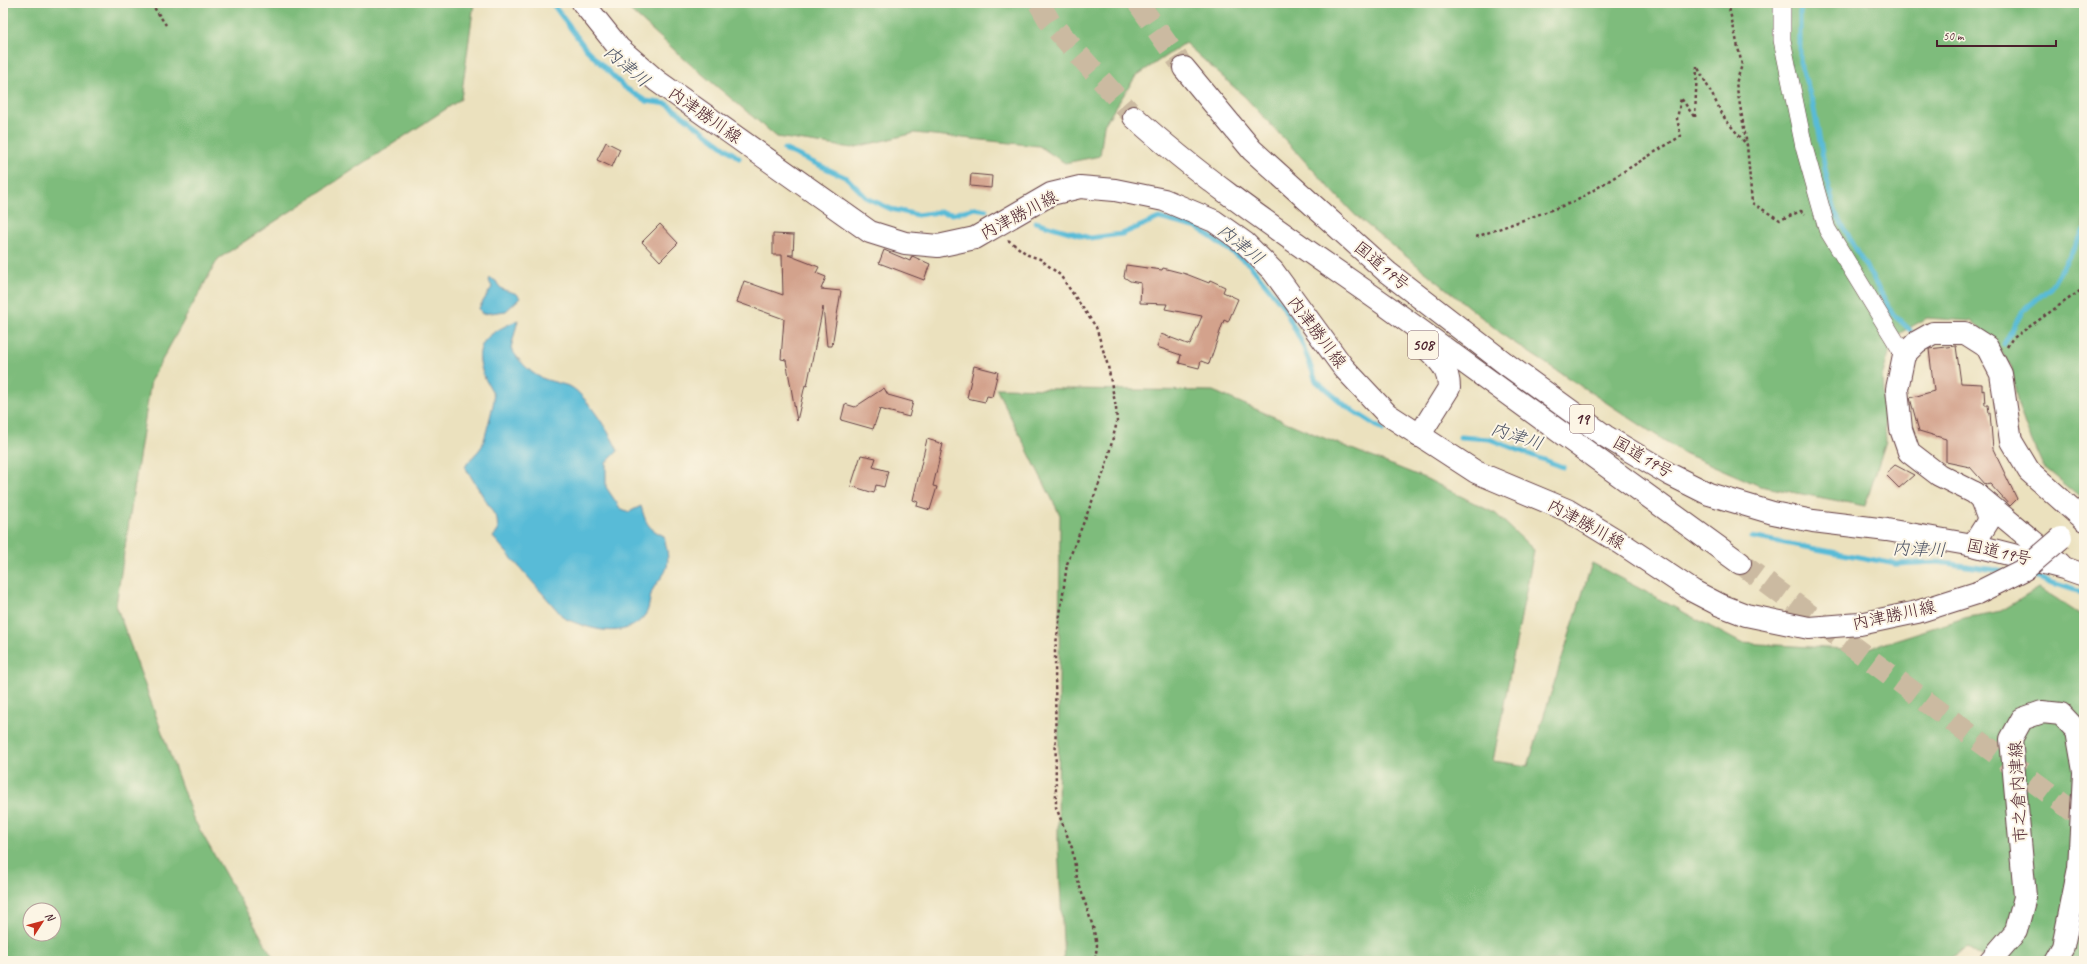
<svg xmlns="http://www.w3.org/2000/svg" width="2087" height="964" viewBox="0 0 2087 964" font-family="Caveat,'Klee One',sans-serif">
<rect width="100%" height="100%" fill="#fcf5e5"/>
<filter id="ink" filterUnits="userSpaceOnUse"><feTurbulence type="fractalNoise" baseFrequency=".025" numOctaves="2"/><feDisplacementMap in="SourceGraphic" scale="8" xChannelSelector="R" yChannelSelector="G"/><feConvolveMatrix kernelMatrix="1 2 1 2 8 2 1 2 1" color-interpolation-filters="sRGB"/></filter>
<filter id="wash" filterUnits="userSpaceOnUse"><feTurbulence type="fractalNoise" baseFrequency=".012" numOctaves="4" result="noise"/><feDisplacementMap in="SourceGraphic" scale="16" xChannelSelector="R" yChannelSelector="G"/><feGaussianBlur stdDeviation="0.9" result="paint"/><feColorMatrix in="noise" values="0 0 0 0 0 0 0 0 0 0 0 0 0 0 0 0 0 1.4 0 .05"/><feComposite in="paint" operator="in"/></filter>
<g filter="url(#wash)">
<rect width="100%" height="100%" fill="#ebe1be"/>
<!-- forest -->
<g fill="#7ebc7b" stroke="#646e53" fill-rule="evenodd">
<path d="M3,3H474L461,99L218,259L151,380L116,605L193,818L275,961H3ZM30,910H54V934H30Z"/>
<polygon points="622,3 2084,3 2084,500 2043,466 2027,430 2018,405 2011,366 1992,339 1971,321 1927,318 1900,333 1890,350 1882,377 1886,441 1865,506 1760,486 1682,452 1507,338 1355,215 1245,97 1185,43 1136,76 1104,125 1100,156 1065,163 1039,146 915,133 852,148 777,137 690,64"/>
<polygon points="996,388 1213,391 1319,436 1427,479 1496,514 1534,550 1493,761 1528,766 1592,563 1741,643 1863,650 1964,618 2001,611 2039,588 2084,617 2084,961 1989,961 1968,948 1945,961 1064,961 1058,845 1060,515"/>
</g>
<!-- water -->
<g fill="#59bbd7" stroke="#526d81">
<path d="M490,278L496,281C501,292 507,290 517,294L520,298L506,311L482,314L479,308L492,287L489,281Z"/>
<path d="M518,320L511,348C516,357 525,367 533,373C543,381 559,382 571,387C585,394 612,436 618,451L606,463V487L620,508L629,512L641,506C646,523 647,528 664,536C666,547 671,561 665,572C662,578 656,583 653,589C649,597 650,609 645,615C626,641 588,629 564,618L493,537L498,531L497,519L465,467C469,459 478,453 482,446C484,442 494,403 494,399C494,393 488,384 485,379C470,342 488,334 518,320Z"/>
</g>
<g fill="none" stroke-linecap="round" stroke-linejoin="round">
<!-- stream -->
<g stroke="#59bbd7" stroke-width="5">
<polyline points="552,3 586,49 624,87 646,101 667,104 739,158"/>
<polyline points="1803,3 1800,12 1800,62 1813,104 1827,179 1836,214 1893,314 1910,330"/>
<polyline points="784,149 847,178 867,198 891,209 917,215 939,212 953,214 975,208 986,210"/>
<polyline points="1035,222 1090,238 1122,234 1159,218 1198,228 1250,265 1283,306 1302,343 1316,381 1346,406 1383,430"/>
<polyline points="2004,344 2022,312 2051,287 2084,231"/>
<polyline points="1460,437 1489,439 1563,467"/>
<polyline points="1752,537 1896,564 1937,562 2004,571"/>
<polyline points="2028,575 2084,593"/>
</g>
</g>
<g id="blocks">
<!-- building -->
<g fill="#d3a28c">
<polygon points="606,142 620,149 612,167 597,160"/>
<polygon points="971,174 992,176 991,188 970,186"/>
<polygon points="660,224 678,243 660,261 642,242"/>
<polygon points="773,234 794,235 793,255 788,255 819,267 816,273 826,277 821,289 841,291 832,346 827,346 823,307 807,386 805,385 797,421 786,360 781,359 784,319 737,302 744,281 783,295 782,255 773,255"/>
<polygon points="884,250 910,261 912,256 930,264 924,280 879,263"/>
<polygon points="1126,265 1162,270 1163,268 1186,274 1209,283 1210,280 1225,287 1223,292 1238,299 1228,322 1224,320 1209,364 1201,361 1199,368 1179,363 1181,355 1157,347 1161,334 1190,345 1202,316 1165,309 1167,304 1140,303 1141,283 1130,281 1124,277"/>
<polygon points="1956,346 1961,383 1982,384 1982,391 1984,390 1985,405 1988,405 1989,413 1990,413 1993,449 2017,499 2010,506 1990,484 1986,485 1970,467 1946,462 1946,439 1919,431 1910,398 1934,391 1929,349"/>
<polygon points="974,366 998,372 992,397 987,396 985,402 967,398"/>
<polygon points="884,388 888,395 913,402 909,417 880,409 873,429 841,420 845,404 855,407"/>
<polygon points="927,439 943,444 933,486 937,487 930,510 917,506 918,502 913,500"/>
<polygon points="861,455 876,458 873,467 888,471 884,487 876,485 874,493 851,486"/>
<polygon points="1895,465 1914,475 1899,488 1885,474"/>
</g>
</g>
</g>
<g filter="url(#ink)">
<use href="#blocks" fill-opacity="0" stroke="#623c41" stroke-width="1"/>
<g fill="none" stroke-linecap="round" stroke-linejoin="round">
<!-- trunk-tunnel -->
<g stroke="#cbbaa1" stroke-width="22" stroke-dasharray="22 11" stroke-linecap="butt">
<polyline points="1039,3 1050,22 1134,117"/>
<polyline points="1138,3 1184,68"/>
<polyline points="1740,563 2084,819"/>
</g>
<defs>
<polyline id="minor" points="1782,3 1782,40 1804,147 1827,229 1904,355"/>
<g id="secondary">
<polyline points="583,3 619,48 657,81 870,232 905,243 938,246 975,238 1051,194 1080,187 1115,190 1164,200 1214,221 1245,243 1273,271 1343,367 1387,414 1476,472 1567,510 1621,543 1693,591 1720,605 1746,615 1809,628 1860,624 1917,612 1977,593"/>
<polyline points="1973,545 1989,520 1981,499 1975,493 1939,475 1909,452 1901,429 1897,389 1904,355 1917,342 1933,333 1965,333 1987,347 2001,374 2011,441 2029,471 2084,520"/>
<polyline points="1990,961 2016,931 2025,897 2011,739 2022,719 2042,712 2061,714 2077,731 2084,771"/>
<polyline points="2055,961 2063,947 2079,868 2084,773"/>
</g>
<g id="trunk">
<polyline points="1184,68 1252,150 1387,272 1506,364 1605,436 1669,474 1709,494 1773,513 1813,521 1887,530 1973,545 2064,568 2084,575"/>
<path d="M1134,117C1212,188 1302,246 1388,307C1506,392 1622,478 1740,563"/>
<path d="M1419,436L1449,388C1449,368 1438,359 1424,346"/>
<polyline points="1975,493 2060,564"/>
</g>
</defs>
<!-- minor casing -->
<use href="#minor" stroke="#623c41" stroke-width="18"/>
<!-- secondary casing -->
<use href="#secondary" stroke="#623c41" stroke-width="24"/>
<!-- trunk casing -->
<use href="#trunk" stroke="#623c41" stroke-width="24"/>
<!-- path -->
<g stroke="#623c41" stroke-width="2.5" stroke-dasharray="3 3" stroke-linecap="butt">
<polyline points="151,3 166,25"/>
<polyline points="1728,3 1742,65 1736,83 1747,145 1752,203 1780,220 1801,211 1805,214"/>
<polyline points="1476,237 1576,201 1681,136 1677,119 1681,98 1695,118 1697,66 1725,119 1747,145"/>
<polyline points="1008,240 1028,255 1040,259 1060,275 1096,327 1108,366 1116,408 1117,422 1105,469 1067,564 1055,651 1056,807 1072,848 1077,878 1093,927 1097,945 1095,961"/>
<polyline points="2007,347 2012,339 2084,288"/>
</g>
<!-- minor -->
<use href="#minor" stroke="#fff" stroke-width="17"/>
<!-- secondary -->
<use href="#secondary" stroke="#fff" stroke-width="22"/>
<!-- trunk -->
<use href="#trunk" stroke="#fff" stroke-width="22"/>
<defs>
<polyline id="secondary-bridge" points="1977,593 2025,569 2061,538"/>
</defs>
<!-- secondary-bridge casing -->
<use href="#secondary-bridge" stroke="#623c41" stroke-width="24" stroke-linecap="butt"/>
<!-- secondary-bridge -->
<use href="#secondary-bridge" stroke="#fff" stroke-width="22"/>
</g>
</g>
<g text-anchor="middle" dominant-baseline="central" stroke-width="4" stroke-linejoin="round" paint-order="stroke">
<!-- shield labels -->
<g fill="#fcf5e5" stroke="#7f5f63" stroke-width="1">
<rect x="1408" y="331" width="30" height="28" rx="3"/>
<rect x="1570" y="405" width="24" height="28" rx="3"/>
</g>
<g font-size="16" font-weight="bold" fill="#4a1f2b">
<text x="1423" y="345">508</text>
<text x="1582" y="419">19</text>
</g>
<!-- street labels -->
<g font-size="17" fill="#4a1f2b" stroke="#fcf5e5">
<text transform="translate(705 115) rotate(35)">内津勝川線</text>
<text transform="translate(1019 215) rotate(-28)">内津勝川線</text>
<text transform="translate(1382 266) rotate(40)">国道19号</text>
<text transform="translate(1317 332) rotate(53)">内津勝川線</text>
<text transform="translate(1643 457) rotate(30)">国道19号</text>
<text transform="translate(1586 524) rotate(29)">内津勝川線</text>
<text transform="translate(1999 552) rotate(13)">国道19号</text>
<text transform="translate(1894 615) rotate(-12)">内津勝川線</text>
<text transform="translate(2018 792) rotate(-93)">市之倉内津線</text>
</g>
<!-- water labels -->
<g font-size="18" font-style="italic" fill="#4f5667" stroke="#fcf5e5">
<text transform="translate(627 66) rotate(40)">内津川</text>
<text transform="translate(1241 244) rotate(39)">内津川</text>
<text transform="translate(1517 436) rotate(18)">内津川</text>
<text transform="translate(1919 549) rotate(2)">内津川</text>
</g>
</g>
<!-- margin -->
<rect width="2087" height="964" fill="none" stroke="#fcf5e5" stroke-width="16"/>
<!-- north arrow -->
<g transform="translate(42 922) rotate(54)"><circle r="19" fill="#fcf5e5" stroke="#b59f9b"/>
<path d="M0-3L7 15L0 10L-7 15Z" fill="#c8321e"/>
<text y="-6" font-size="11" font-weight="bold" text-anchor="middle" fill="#4a1f2b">N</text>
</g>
<!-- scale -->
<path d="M1937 40v6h119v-6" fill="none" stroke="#4a1f2b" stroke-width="2"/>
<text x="1943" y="40" font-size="12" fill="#4a1f2b" stroke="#fcf5e5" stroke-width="3" paint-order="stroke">50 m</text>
</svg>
